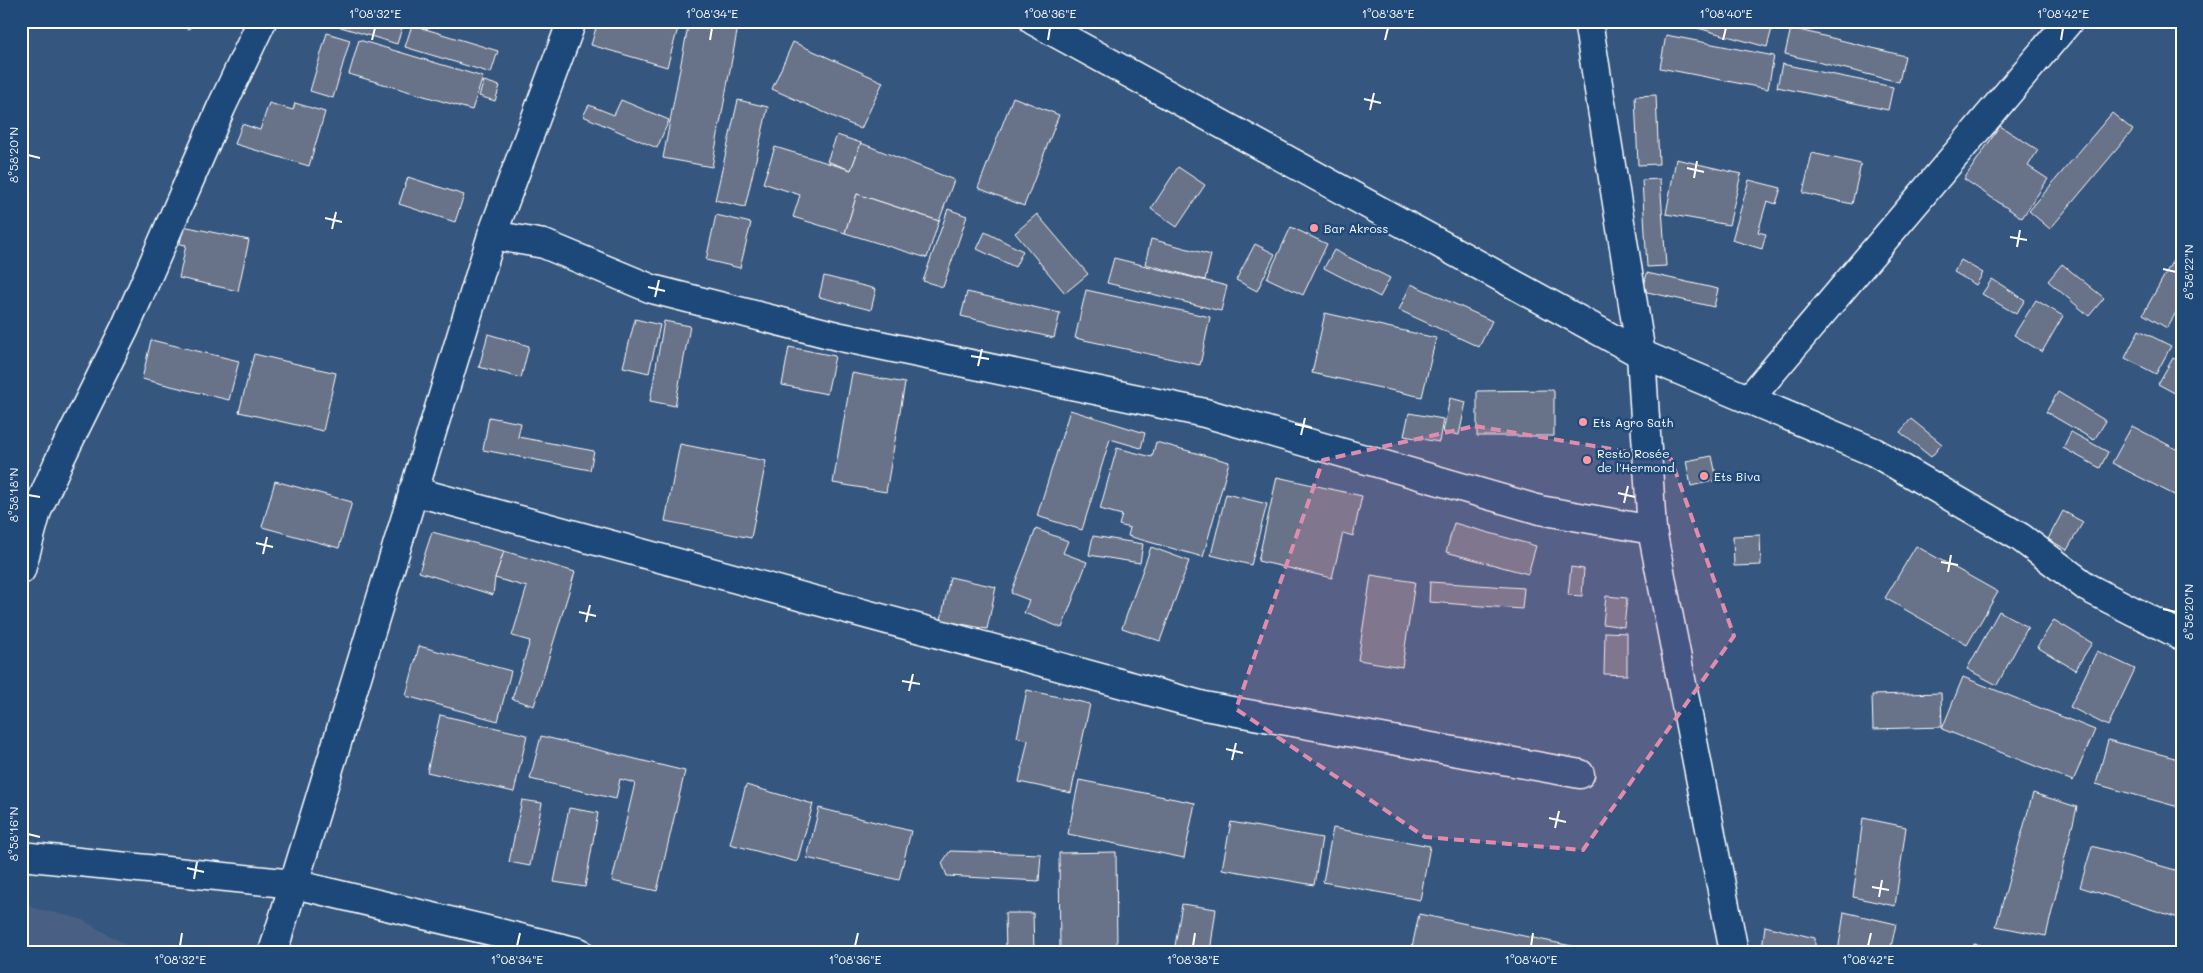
<svg xmlns="http://www.w3.org/2000/svg" width="2203" height="973" viewBox="0 0 2203 973" font-family="Mali,sans-serif">
<rect width="100%" height="100%" fill="#35567e"/>
<filter id="ink" filterUnits="userSpaceOnUse"><feTurbulence type="fractalNoise" baseFrequency=".02" numOctaves="2"/><feDisplacementMap in="SourceGraphic" scale="10" xChannelSelector="R" yChannelSelector="G"/><feConvolveMatrix kernelMatrix="1 2 1 2 8 2 1 2 1" color-interpolation-filters="sRGB"/></filter>
<g filter="url(#ink)">
<!-- built -->
<polygon fill="#486184" points="21,905 81,919 138,952 21,952"/>
<!-- building -->
<g fill="#687288" stroke="#fff">
<polygon points="164,21 192,21 189,29"/>
<polygon points="321,21 404,21 397,44"/>
<polygon points="598,21 646,22 680,21 667,67 591,45"/>
<polygon points="689,21 739,21 712,167 663,158"/>
<polygon points="1696,21 1774,21 1767,47 1694,27"/>
<polygon points="412,25 498,51 491,73 405,47"/>
<polygon points="1791,28 1905,56 1899,82 1785,54"/>
<polygon points="327,33 350,40 333,98 310,91"/>
<polygon points="1666,35 1774,56 1768,89 1660,68"/>
<polygon points="359,40 483,77 472,110 349,74"/>
<polygon points="793,42 883,82 861,129 772,89"/>
<polygon points="1782,64 1893,87 1888,110 1777,87"/>
<polygon points="484,81 500,86 495,101 479,96"/>
<polygon points="1656,95 1659,164 1638,165 1635,96"/>
<polygon points="1013,97 1059,115 1024,206 978,188"/>
<polygon points="621,100 669,120 657,148 583,116 589,105 614,115"/>
<polygon points="738,100 768,107 745,207 715,200"/>
<polygon points="269,103 293,110 295,103 325,112 309,166 235,144 242,124 260,130"/>
<polygon points="2112,113 2133,130 2050,229 2029,211"/>
<polygon points="2000,126 2038,150 2028,166 2048,179 2022,218 1964,179"/>
<polygon points="837,135 861,143 851,170 827,161"/>
<polygon points="861,143 954,180 939,221 857,194 845,233 793,217 800,195 763,183 775,147 851,170"/>
<polygon points="1812,153 1861,164 1852,204 1803,193"/>
<polygon points="1676,159 1741,174 1729,225 1666,214"/>
<polygon points="1178,167 1205,185 1177,227 1151,209"/>
<polygon points="408,177 464,195 455,222 399,204"/>
<polygon points="1660,179 1666,266 1647,267 1642,180"/>
<polygon points="1749,180 1781,188 1776,204 1767,201 1758,232 1766,234 1762,249 1732,240"/>
<polygon points="857,194 939,221 927,258 845,233"/>
<polygon points="948,209 967,216 943,287 923,281"/>
<polygon points="1037,214 1088,274 1065,293 1015,233"/>
<polygon points="716,215 751,223 740,268 706,260"/>
<polygon points="183,226 249,240 238,291 179,278 186,245 180,244"/>
<polygon points="1291,227 1327,244 1303,295 1267,278"/>
<polygon points="985,232 1023,251 1015,267 977,249"/>
<polygon points="1151,239 1211,255 1205,280 1145,264"/>
<polygon points="1255,244 1275,254 1257,291 1236,280"/>
<polygon points="2182,244 2182,302 2167,328 2143,314"/>
<polygon points="1334,250 1390,278 1380,297 1324,268"/>
<polygon points="1114,258 1227,286 1221,311 1107,283"/>
<polygon points="1961,260 1983,273 1976,285 1954,272"/>
<polygon points="2062,264 2104,298 2089,316 2048,281"/>
<polygon points="1647,273 1718,289 1714,307 1643,291"/>
<polygon points="824,276 876,289 871,310 819,297"/>
<polygon points="1992,279 2025,300 2016,314 1982,294"/>
<polygon points="1411,284 1492,321 1479,347 1399,310"/>
<polygon points="1086,290 1210,317 1200,365 1075,338"/>
<polygon points="967,292 1060,313 1054,338 961,316"/>
<polygon points="2036,300 2063,316 2042,352 2014,335"/>
<polygon points="1325,313 1436,338 1422,397 1312,373"/>
<polygon points="635,319 660,325 649,373 623,367"/>
<polygon points="664,321 690,326 675,406 650,401"/>
<polygon points="2139,330 2171,346 2156,374 2125,358"/>
<polygon points="488,334 529,346 521,378 479,367"/>
<polygon points="151,340 239,361 229,400 142,379"/>
<polygon points="789,347 835,356 827,394 782,385"/>
<polygon points="254,354 336,373 323,431 239,412"/>
<polygon points="2173,358 2182,363 2182,397 2158,384"/>
<polygon points="852,373 905,383 886,492 833,483"/>
<polygon points="1554,390 1554,436 1477,436 1477,391"/>
<polygon points="2058,392 2106,421 2094,440 2046,412"/>
<polygon points="1450,398 1466,402 1459,435 1443,432"/>
<polygon points="1070,410 1145,433 1141,448 1110,439 1082,530 1037,516"/>
<polygon points="1409,413 1443,419 1439,442 1404,436"/>
<polygon points="489,417 521,423 518,437 594,451 590,470 483,450"/>
<polygon points="1911,419 1942,444 1931,457 1900,432"/>
<polygon points="2132,426 2182,452 2182,499 2112,463"/>
<polygon points="2071,432 2108,452 2100,468 2063,448"/>
<polygon points="1156,442 1229,462 1203,557 1128,536 1130,528 1119,525 1122,515 1100,509 1117,448 1152,457"/>
<polygon points="680,444 766,461 751,538 665,521"/>
<polygon points="1712,456 1717,480 1691,486 1686,461"/>
<polygon points="1277,477 1362,496 1353,536 1343,533 1332,578 1258,561"/>
<polygon points="275,481 352,502 339,548 262,527"/>
<polygon points="1226,494 1267,504 1251,565 1211,555"/>
<polygon points="2063,511 2083,522 2067,550 2048,539"/>
<polygon points="1454,523 1536,546 1528,574 1446,552"/>
<polygon points="1036,529 1068,541 1063,553 1087,562 1062,628 1024,613 1029,600 1011,593"/>
<polygon points="432,532 504,551 495,578 493,595 419,572"/>
<polygon points="1760,535 1761,565 1734,566 1733,536"/>
<polygon points="1093,536 1143,544 1140,563 1089,555"/>
<polygon points="1916,546 1998,592 1967,645 1885,598"/>
<polygon points="1151,547 1189,561 1160,641 1122,628"/>
<polygon points="504,551 575,572 534,706 512,699 530,641 512,636 527,587 495,578"/>
<polygon points="1571,567 1584,569 1582,596 1568,595"/>
<polygon points="1371,575 1415,582 1402,667 1358,660"/>
<polygon points="950,577 996,587 987,629 941,620"/>
<polygon points="1430,582 1524,588 1522,609 1429,602"/>
<polygon points="1606,596 1627,598 1624,627 1603,624"/>
<polygon points="1999,611 2028,627 1997,685 1967,669"/>
<polygon points="2054,620 2092,643 2075,670 2037,647"/>
<polygon points="1605,632 1627,633 1627,675 1604,674"/>
<polygon points="419,646 511,671 498,721 406,696"/>
<polygon points="2097,651 2135,669 2108,726 2070,707"/>
<polygon points="1963,677 2095,730 2073,781 1942,729"/>
<polygon points="1027,690 1090,704 1071,793 1019,782 1028,740 1017,737"/>
<polygon points="1941,693 1942,727 1873,729 1872,695"/>
<polygon points="440,715 527,735 514,792 427,772"/>
<polygon points="541,736 685,771 657,891 612,881 635,783 620,779 616,799 530,779"/>
<polygon points="2108,740 2182,760 2182,808 2096,784"/>
<polygon points="1079,780 1195,803 1184,858 1068,834"/>
<polygon points="746,785 813,804 797,862 730,844"/>
<polygon points="2033,793 2077,807 2046,936 1996,926"/>
<polygon points="522,800 542,803 530,866 509,862"/>
<polygon points="569,808 598,813 585,887 554,882"/>
<polygon points="819,808 911,831 899,880 807,858"/>
<polygon points="1863,818 1906,827 1895,906 1853,897"/>
<polygon points="1231,822 1322,838 1314,885 1222,869"/>
<polygon points="1333,828 1430,846 1420,900 1323,882"/>
<polygon points="2092,846 2182,872 2182,919 2080,887"/>
<polygon points="950,851 1041,854 1039,881 947,876 942,863"/>
<polygon points="1116,852 1117,952 1060,952 1059,853"/>
<polygon points="1182,904 1216,909 1210,952 1174,952"/>
<polygon points="1844,912 1896,924 1890,952 1838,952"/>
<polygon points="1005,913 1033,913 1034,952 1006,952"/>
<polygon points="1419,914 1600,952 1411,952"/>
<polygon points="1765,926 1815,938 1815,952 1781,952 1762,948"/>
<polygon points="1974,944 2022,952 1972,952"/>
</g>
<g fill="none" stroke-linecap="round" stroke-linejoin="round">
<defs>
<g id="minor">
<polyline points="1034,21 1641,354 1874,452 2020,537 2088,588 2182,636"/>
<polyline points="1588,21 1641,354 1652,530 1734,952"/>
<polyline points="492,235 544,244 652,289 841,337 1205,413 1540,510 1652,530"/>
<polyline points="1749,399 2069,21"/>
<polyline points="413,491 1204,706 1580,774"/>
<polyline points="21,570 37,511 59,461 125,328 221,108 262,21"/>
<polyline points="21,856 294,884 579,952"/>
<polyline points="273,952 492,235 572,21"/>
</g>
</defs>
<!-- minor casing -->
<use href="#minor" stroke="#fff" stroke-width="31"/>
<!-- minor -->
<use href="#minor" stroke="#1f4a7a" stroke-width="28"/>
</g>
</g>
<!-- marked area -->
<path fill="#e08cad" fill-opacity="0.2" stroke="#e08cad" stroke-width="4" stroke-dasharray="10 6" stroke-linejoin="round" d="M1475,426L1671,459L1734,636L1583,850L1425,837L1236,709L1323,460Z"/>
<!-- ticks -->
<path fill="none" stroke="#fff" stroke-width="2" d="M372,40L375,28M710,40L712,28M1048,40L1050,28M1385,40L1388,28M1723,40L1726,28M2061,40L2063,28M1364,99L1381,103M1370,110L1374,93M28,155L40,158M1687,168L1704,172M1694,178L1697,161M325,218L342,222M332,229L336,212M2010,237L2027,240M2017,247L2020,230M2163,269L2176,272M648,287L665,291M655,297L659,280M971,356L989,359M978,366L982,349M1295,424L1312,428M1301,435L1305,418M1618,493L1635,497M28,495L40,497M1624,503L1628,486M256,543L273,547M263,554L267,537M1941,562L1958,565M1948,572L1951,555M2163,609L2176,612M579,612L596,616M586,622L590,605M902,681L920,684M909,691L913,674M1226,749L1243,753M1232,760L1236,743M1549,818L1566,822M1555,828L1559,811M28,834L40,837M187,868L204,872M194,879L197,862M1872,887L1889,890M1879,897L1882,880M180,946L182,933M517,946L520,933M855,946L858,933M1193,946L1195,933M1531,946L1533,933M1868,946L1871,933"/>
<!-- markers -->
<g fill="#ff9aa2" stroke="#1f4a7a" stroke-width="2">
<circle cx="1314" cy="228" r="5"/>
<circle cx="1583" cy="422" r="5"/>
<circle cx="1587" cy="460" r="5"/>
<circle cx="1704" cy="476" r="5"/>
</g>
<g text-anchor="middle" dominant-baseline="central" stroke-width="5" stroke-linejoin="round" paint-order="stroke">
<!-- poi labels -->
<g font-size="12" fill="#fff" stroke="#1f4a7a" text-anchor="start">
<text x="1324" y="228">Bar Akross</text>
<text x="1593" y="422">Ets Agro Sath</text>
<text x="1597" y="453">Resto Rosée<tspan x="1597" dy="14">de l'Hermond</tspan></text>
<text x="1714" y="476">Ets Biva</text>
</g>
</g>
<!-- margin -->
<rect width="2203" height="973" fill="none" stroke="#1f4a7a" stroke-width="55"/>
<rect x="28" y="28" width="2148" height="918" fill="none" stroke="#fff" stroke-width="2"/>
<g font-size="12" text-anchor="middle" fill="#fff">
<text x="375" y="18">1°08'32"E</text>
<text x="712" y="18">1°08'34"E</text>
<text x="1050" y="18">1°08'36"E</text>
<text x="1388" y="18">1°08'38"E</text>
<text x="1726" y="18">1°08'40"E</text>
<text x="2063" y="18">1°08'42"E</text>
<text transform="translate(14 155) rotate(-90)" y="4">8°58'20"N</text>
<text transform="translate(2189 272) rotate(-90)" y="4">8°58'22"N</text>
<text transform="translate(14 495) rotate(-90)" y="4">8°58'18"N</text>
<text transform="translate(2189 612) rotate(-90)" y="4">8°58'20"N</text>
<text transform="translate(14 834) rotate(-90)" y="4">8°58'16"N</text>
<text x="180" y="964">1°08'32"E</text>
<text x="517" y="964">1°08'34"E</text>
<text x="855" y="964">1°08'36"E</text>
<text x="1193" y="964">1°08'38"E</text>
<text x="1531" y="964">1°08'40"E</text>
<text x="1868" y="964">1°08'42"E</text>
</g>
</svg>
